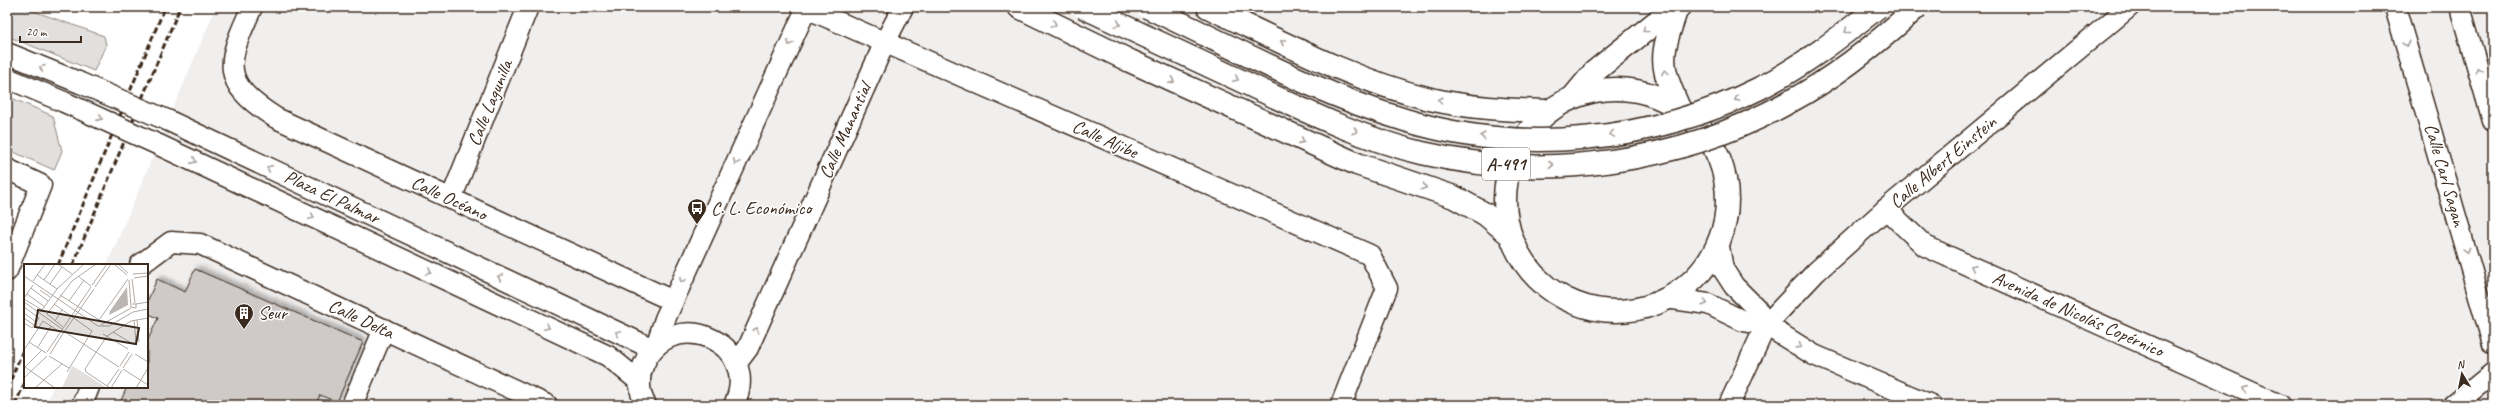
<svg xmlns="http://www.w3.org/2000/svg" width="2500" height="412" viewBox="0 0 2500 412" font-family="Caveat,sans-serif">
<defs>
<filter id="shadow"><feDropShadow dx="3.5" dy="-3.5" stdDeviation="2" flood-color="#0004"/></filter>
</defs>
<rect width="100%" height="100%" fill="#fff"/>
<filter id="ink" filterUnits="userSpaceOnUse"><feTurbulence type="fractalNoise" baseFrequency=".025" numOctaves="2"/><feDisplacementMap in="SourceGraphic" scale="8" xChannelSelector="R" yChannelSelector="G"/><feConvolveMatrix kernelMatrix="1 2 1 2 8 2 1 2 1" color-interpolation-filters="sRGB"/></filter>
<g filter="url(#ink)">
<!-- built -->
<polygon fill="#f1efee" points="216,7 2493,7 2493,405 45,405 53,387 147,387 147,265 107,265"/>
<!-- green -->
<g fill="#e2e0de" stroke="#8e857e">
<polygon points="7,7 22,7 104,36 106,45 94,71 7,36"/>
<polygon points="7,96 53,116 62,151 54,170 7,149"/>
</g>
<!-- building -->
<polygon fill="#cfcac7" stroke="#3b2a1e" filter="url(#shadow)" points="195,269 363,342 337,402 320,395 315,405 119,405 127,387 147,387 147,342 158,318 147,313 147,302 157,279 185,292"/>
<g fill="none" stroke-linecap="round" stroke-linejoin="round">
<defs>
<g id="street">
<path d="M252,7C227,62 218,82 276,118L673,301"/>
<polyline points="804,7 1370,255 1387,288 1341,405"/>
<polyline points="2395,7 2493,344"/>
<polyline points="2460,7 2493,121"/>
<polyline points="7,53 78,82"/>
<polyline points="7,78 64,102"/>
<polyline points="167,120 653,349"/>
<polyline points="159,145 608,356 640,382"/>
<polyline points="7,169 41,185 7,271"/>
<polyline points="451,199 528,7"/>
<polyline points="1886,209 1925,246 2280,405"/>
<polyline points="1718,241 1723,269 1734,286 1756,308 1766,325"/>
<polyline points="140,265 171,242 200,244 547,405"/>
<polyline points="1666,298 1708,304 1743,321 1766,325 1814,355 1931,405"/>
<polyline points="656,346 665,319 807,7"/>
<polyline points="736,364 748,348 885,42 903,7"/>
<polyline points="82,405 89,387"/>
<polyline points="352,405 384,329"/>
<path d="M646,405C639,394 638,378 643,366C669,302 764,342 734,405"/>
<polyline points="1729,405 1766,325 1816,272 1886,209 2129,7"/>
<polyline points="2454,405 2493,373"/>
</g>
<g id="secondary">
<path d="M1677,8C1661,56 1658,61 1679,108"/>
<circle cx="1616" cy="200" r="111"/>
<polyline points="1574,96 1594,72 1661,18 1679,7"/>
</g>
<g id="highway">
<polyline points="1019,7 1130,61 1357,164 1454,197 1485,214 1509,234"/>
<path d="M1208,7C1280,41 1352,80 1430,99C1469,108 1508,110 1548,111"/>
</g>
</defs>
<!-- street casing -->
<use href="#street" stroke="#3b2a1e" stroke-width="23"/>
<!-- secondary casing -->
<use href="#secondary" stroke="#3b2a1e" stroke-width="25"/>
<!-- highway casing -->
<use href="#highway" stroke="#3b2a1e" stroke-width="25"/>
<!-- street -->
<use href="#street" stroke="#fff" stroke-width="20"/>
<!-- secondary -->
<use href="#secondary" stroke="#fff" stroke-width="22"/>
<!-- highway -->
<use href="#highway" stroke="#fff" stroke-width="22"/>
<!-- rail -->
<g stroke="#3b2a1e" stroke-width="3" stroke-dasharray="6 3" stroke-linecap="butt">
<polyline points="58,265 165,7"/>
<polyline points="73,265 180,7"/>
<polyline points="7,389 25,345"/>
<polyline points="15,405 25,382"/>
</g>
<defs>
<g id="street-bridge">
<polyline points="78,82 167,120"/>
<polyline points="64,102 159,145"/>
</g>
<g id="highway-bridge">
<path d="M1083,7C1139,33 1196,60 1252,86C1307,112 1363,139 1422,153C1545,182 1680,163 1789,102C1836,77 1878,43 1917,7"/>
<path d="M1147,7C1231,46 1316,93 1405,120C1521,156 1652,142 1760,88C1803,66 1840,37 1878,7"/>
</g>
</defs>
<!-- street-bridge casing -->
<use href="#street-bridge" stroke="#3b2a1e" stroke-width="23" stroke-linecap="butt"/>
<!-- highway-bridge casing -->
<use href="#highway-bridge" stroke="#3b2a1e" stroke-width="25" stroke-linecap="butt"/>
<!-- street-bridge -->
<use href="#street-bridge" stroke="#fff" stroke-width="20"/>
<!-- highway-bridge -->
<use href="#highway-bridge" stroke="#fff" stroke-width="22"/>
</g>
<!-- one-way arrows -->
<defs><path id="oneway-chevron" d="M-2-3.5L2.5 0L-2 3.5" fill="none" stroke-width="1.6" stroke-linecap="round" stroke-linejoin="round"/></defs>
<g stroke="#a79f9a">
<use href="#oneway-chevron" transform="translate(1054 24) rotate(26)"/>
<use href="#oneway-chevron" transform="translate(1118 24) rotate(25)"/>
<use href="#oneway-chevron" transform="translate(1645 30) rotate(141)"/>
<use href="#oneway-chevron" transform="translate(1847 31) rotate(142)"/>
<use href="#oneway-chevron" transform="translate(1283 42) rotate(-155)"/>
<use href="#oneway-chevron" transform="translate(790 43) rotate(114)"/>
<use href="#oneway-chevron" transform="translate(2406 44) rotate(74)"/>
<use href="#oneway-chevron" transform="translate(42 68) rotate(-157)"/>
<use href="#oneway-chevron" transform="translate(2478 70) rotate(-106)"/>
<use href="#oneway-chevron" transform="translate(1665 72) rotate(-98)"/>
<use href="#oneway-chevron" transform="translate(1236 79) rotate(25)"/>
<use href="#oneway-chevron" transform="translate(1172 81) rotate(25)"/>
<use href="#oneway-chevron" transform="translate(1737 99) rotate(154)"/>
<use href="#oneway-chevron" transform="translate(1440 100) rotate(-170)"/>
<use href="#oneway-chevron" transform="translate(100 118) rotate(24)"/>
<use href="#oneway-chevron" transform="translate(1355 131) rotate(19)"/>
<use href="#oneway-chevron" transform="translate(1612 134) rotate(171)"/>
<use href="#oneway-chevron" transform="translate(1483 136) rotate(-174)"/>
<use href="#oneway-chevron" transform="translate(1302 141) rotate(24)"/>
<use href="#oneway-chevron" transform="translate(194 161) rotate(25)"/>
<use href="#oneway-chevron" transform="translate(736 162) rotate(114)"/>
<use href="#oneway-chevron" transform="translate(1551 165)"/>
<use href="#oneway-chevron" transform="translate(269 168) rotate(-155)"/>
<use href="#oneway-chevron" transform="translate(1424 187) rotate(18)"/>
<use href="#oneway-chevron" transform="translate(312 217) rotate(25)"/>
<use href="#oneway-chevron" transform="translate(2467 250) rotate(74)"/>
<use href="#oneway-chevron" transform="translate(1973 267) rotate(-156)"/>
<use href="#oneway-chevron" transform="translate(429 272) rotate(25)"/>
<use href="#oneway-chevron" transform="translate(500 277) rotate(-155)"/>
<use href="#oneway-chevron" transform="translate(682 280) rotate(114)"/>
<use href="#oneway-chevron" transform="translate(1705 303) rotate(16)"/>
<use href="#oneway-chevron" transform="translate(547 327) rotate(25)"/>
<use href="#oneway-chevron" transform="translate(756 330) rotate(-66)"/>
<use href="#oneway-chevron" transform="translate(618 333) rotate(-155)"/>
<use href="#oneway-chevron" transform="translate(1799 346) rotate(32)"/>
<use href="#oneway-chevron" transform="translate(2245 389) rotate(-156)"/>
</g>
</g>
<!-- icons -->
<defs>
<symbol id="bus-pin" viewBox="-11 -11 22 30"><path d="M0 17L-7.5 6A9.5 9.5 0 1 1 7.5 6Z" fill="#3b2a1e" stroke="#fff"/><path d="M-5-6H5V4H4V6H2V4H-2V6H-4V4H-5ZM-3.5-4V0h7V-4ZM-3.5 1.2v1.5H-2V1.2ZM2 1.2v1.5H3.5V1.2Z" fill="#fff"/></symbol>
<symbol id="building-pin" viewBox="-11 -11 22 30"><path d="M0 17L-7.5 6A9.5 9.5 0 1 1 7.5 6Z" fill="#3b2a1e" stroke="#fff"/><path d="M-4-6H4V6H1V3H-1V6H-4ZM-2.5-4.3h1.7v1.8h-1.7ZM.8-4.3h1.7v1.8H.8ZM-2.5-1h1.7V.8h-1.7ZM.8-1h1.7V.8H.8Z" fill="#fff"/></symbol>
</defs>
<g fill-rule="evenodd">
<use href="#bus-pin" x="686" y="197" width="22" height="30"/>
<use href="#building-pin" x="233" y="302" width="22" height="30"/>
</g>
<g text-anchor="middle" dominant-baseline="central" stroke-width="3" stroke-linejoin="round" paint-order="stroke">
<!-- shield labels -->
<rect fill="#fff" stroke="#766a62" stroke-width="1" x="1482" y="148" width="48" height="32" rx="3"/>
<g font-size="18" font-weight="bold" fill="#3b2a1e">
<text x="1506" y="164">A-491</text>
</g>
<!-- street labels -->
<g font-size="19" fill="#3b2a1e" stroke="#fff">
<text transform="translate(490 103) rotate(-68)">Calle Lagunilla</text>
<text transform="translate(845 131) rotate(-66)">Calle Manantial</text>
<text transform="translate(1105 139) rotate(24)">Calle Aljibe</text>
<text transform="translate(1943 162) rotate(-40)">Calle Albert Einstein</text>
<text transform="translate(2445 175) rotate(74)">Calle Carl Sagan</text>
<text transform="translate(332 197) rotate(25)">Plaza El Palmar</text>
<text transform="translate(449 198) rotate(25)">Calle Océano</text>
<text transform="translate(2078 314) rotate(24)">Avenida de Nicolás Copérnico</text>
<text transform="translate(361 319) rotate(25)">Calle Delta</text>
</g>
<!-- poi labels -->
<g font-size="19" fill="#3b2a1e" stroke="#fff" text-anchor="start">
<text x="711" y="208">C. L. Económico</text>
<text x="258" y="313">Seur</text>
</g>
</g>
<!-- overview -->
<g transform="translate(24 264)">
<rect width="124" height="124" fill="#fff"/>
<path d="M48,102L57,107L83,124H38Z" fill="#e2e0de"/>
<path d="M103,23L104,41L85,51L86,47Z" fill="#bcb6b3"/>
<path fill="none" stroke="#b1aaa5" stroke-width="1" d="M34,0L48,10M90,0L103,11M94,0L104,9M109,10L124,9M13,11L33,25M0,12L74,62H85L109,48L124,45M54,12L67,22M110,14L124,12M108,15L111,39M20,16L31,0M105,16L107,43L112,44V40H108M9,17L21,0M26,20L38,3M68,21L83,0M71,23L87,0M7,24L24,37M16,26L26,33M3,30L21,43M36,31L75,56L104,15M0,34L9,21M0,35L18,46L33,25L60,0M45,37L60,16M0,38L38,65M30,40L68,67L43,108M112,40L124,38M0,43L15,54L8,64L0,59M0,49L12,58M0,54L10,61M110,56L112,79M113,56L115,78M31,57L38,46M77,61L107,44M39,63L23,50L48,17L72,0M40,68L70,25M41,68L95,103M89,68L109,80M79,70L104,85M5,78L22,89M14,83L27,62M0,86L19,57L36,68M23,88L67,23M26,90L40,68M111,90L124,98M25,92L45,104M96,102L105,88M1,103L31,124M0,104L18,86M99,104L108,90M99,105L124,121M0,114L23,92M83,122L95,105M11,124L38,100M86,124L62,108L61,105L83,72L107,57L124,54M87,124L98,106M112,124L124,104"/>
<path fill="#3b2a1e" fill-opacity="0.15" stroke="#3b2a1e" stroke-width="2" d="M14,46L115,64L112,80L11,63Z"/>
<rect width="124" height="124" fill="none" stroke="#3b2a1e" stroke-width="2"/>
</g>
<!-- margin -->
<rect width="2500" height="412" fill="none" stroke="#fff" stroke-width="24"/>
<rect x="12" y="12" width="2476" height="388" fill="none" stroke="#3b2a1e" stroke-width="1.5" filter="url(#ink)"/>
<!-- north arrow -->
<g transform="translate(2462 374) rotate(350)" stroke="#ffffff" stroke-width="3" paint-order="stroke">
<path d="M0-3L7 15L0 10L-7 15Z" fill="#3b2a1e"/>
<text y="-6" font-size="11" font-weight="bold" text-anchor="middle" fill="#3b2a1e">N</text>
</g>
<!-- scale -->
<path d="M20 36v6h61v-6" fill="none" stroke="#3b2a1e" stroke-width="2"/>
<text x="26" y="36" font-size="12" fill="#3b2a1e" stroke="#ffffff" stroke-width="3" paint-order="stroke">20 m</text>
</svg>
